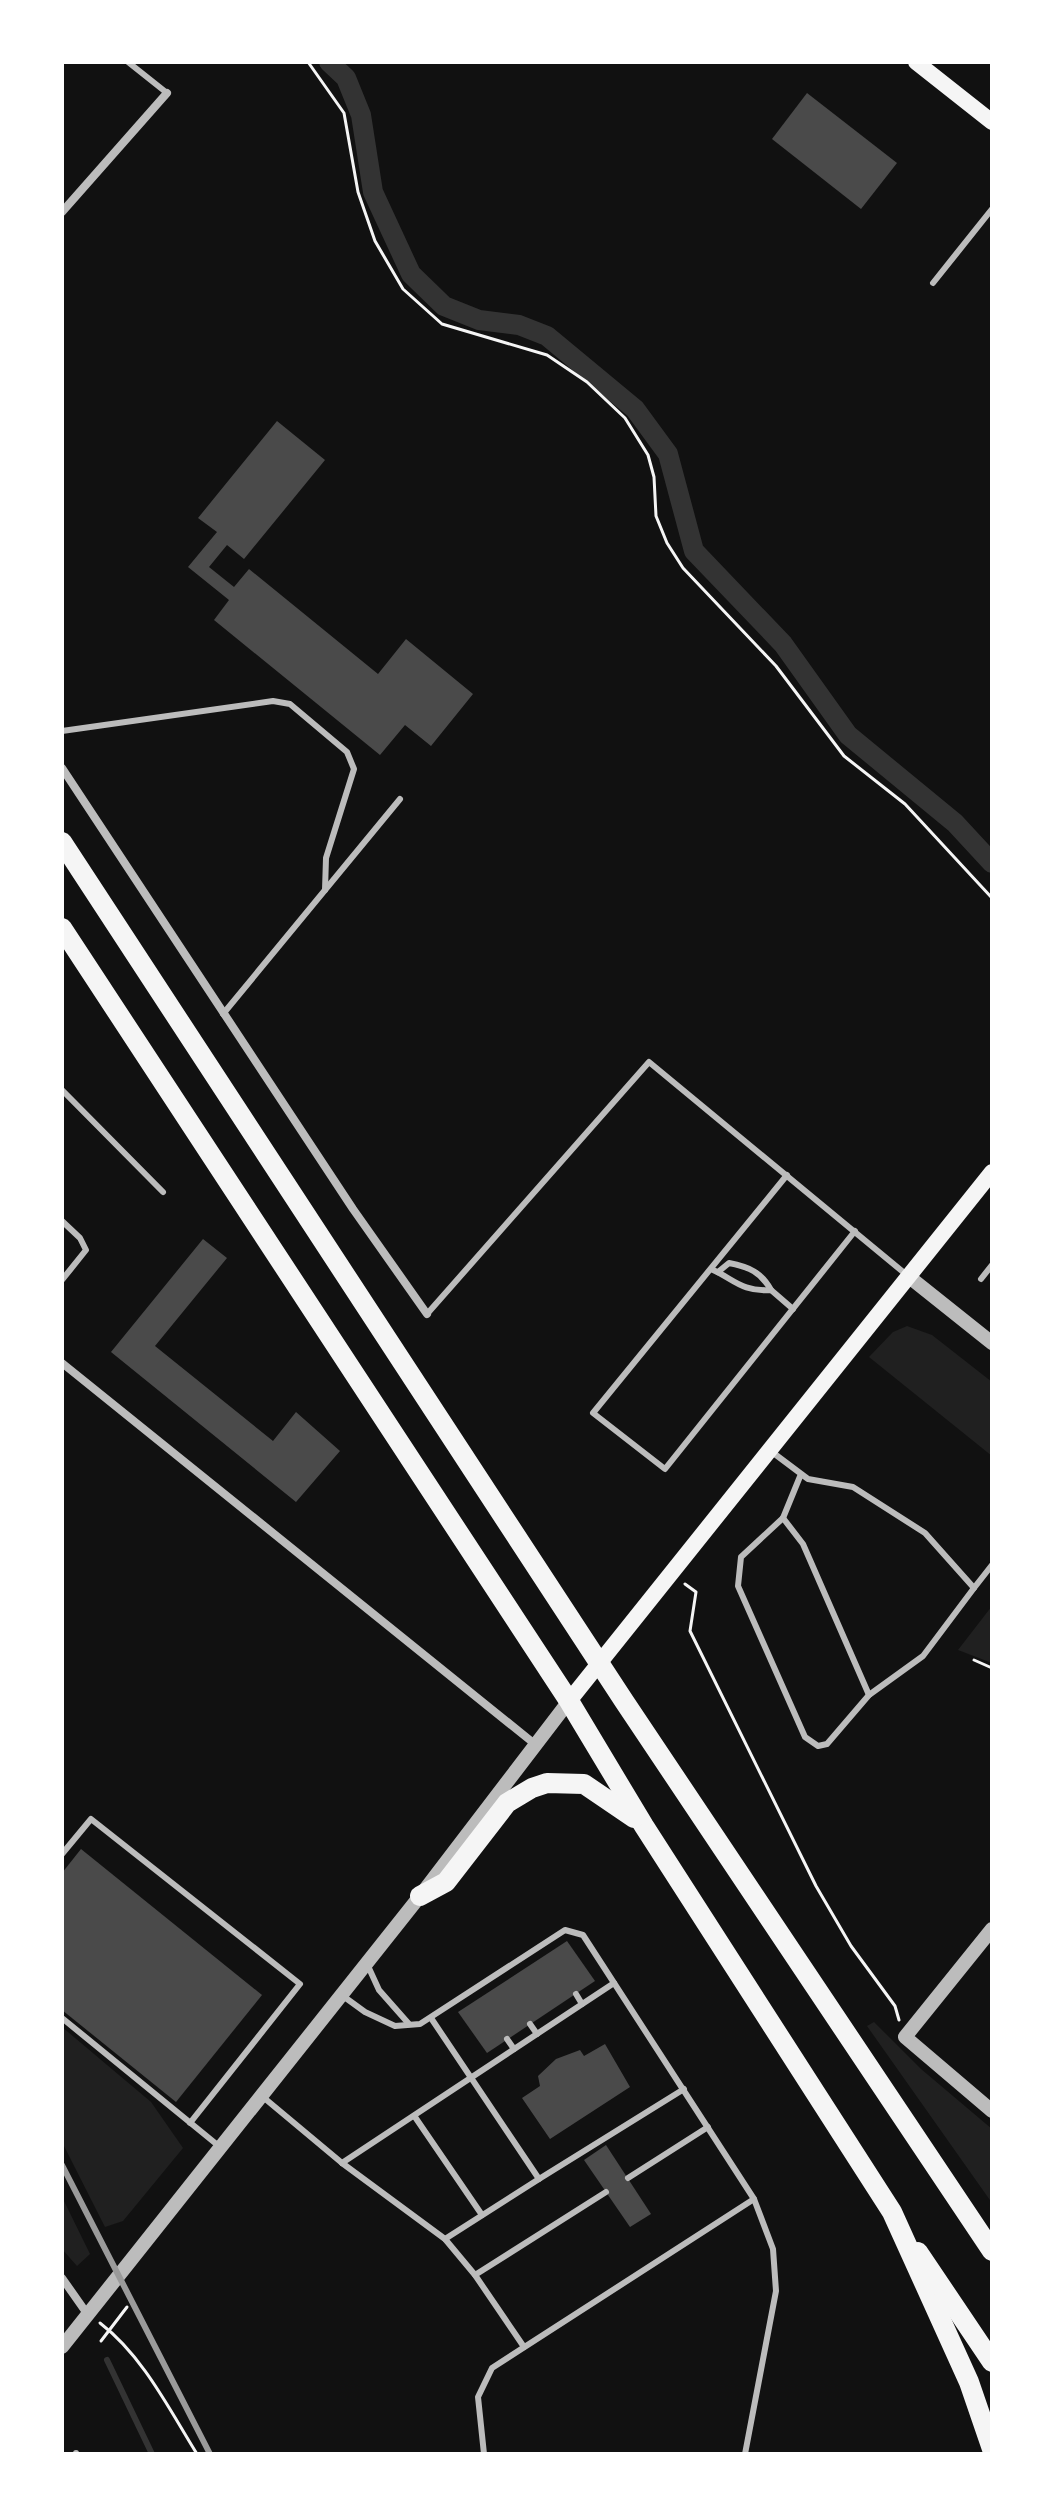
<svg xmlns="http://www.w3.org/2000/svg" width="1054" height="2516" viewBox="0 0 1054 2516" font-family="'PT Sans',sans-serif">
<rect width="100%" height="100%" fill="#111"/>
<!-- green -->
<g fill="#202020">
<polygon points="907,1326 932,1335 992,1382 992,1456 869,1357 893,1332"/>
<polygon points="992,1606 992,1663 958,1650"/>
<polygon points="874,2022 921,2069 992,2129 992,2203 867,2026"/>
<polygon points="62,2027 151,2102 183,2148 123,2221 105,2227 62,2142"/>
<polygon points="62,2197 90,2254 77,2266 62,2249"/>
</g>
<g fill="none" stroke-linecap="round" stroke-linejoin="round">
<!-- stream -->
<polyline stroke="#333" stroke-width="6" points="107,2360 152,2454"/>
<!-- canal -->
<polyline stroke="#333" stroke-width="20" points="329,62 346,78 361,115 373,192 411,274 444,306 479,320 519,325 547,336 635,409 668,454 694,551 783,644 848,735 955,823 992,863"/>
</g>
<!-- building -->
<g fill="#4a4a4a">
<polygon points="807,93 897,163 861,209 772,139"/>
<polygon points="277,421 325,460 244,559 227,545 209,567 234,587 249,569 378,674 406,639 473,694 431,746 405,725 380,755 214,620 229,600 188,567 217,532 198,518"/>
<polygon points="203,1239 227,1258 155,1346 273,1441 296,1412 340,1451 296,1502 111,1352"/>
<polygon points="81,1849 262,1995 176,2102 62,2010 62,1873"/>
<polygon points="567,1941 595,1981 487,2053 458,2012"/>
<polygon points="605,2044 630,2087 550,2139 522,2098 540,2086 538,2076 556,2059 580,2050 584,2056"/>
<polygon points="606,2145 651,2214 630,2227 584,2160"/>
</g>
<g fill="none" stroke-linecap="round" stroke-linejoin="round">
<!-- path -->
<g stroke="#f5f5f5" stroke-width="3">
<polyline points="308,62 344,113 358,192 375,241 403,289 442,324 547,355 587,382 625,418 648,455 654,477 656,516 667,543 683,568 776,666 844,756 905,804 992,898"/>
<polyline points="685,1584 696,1592 690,1631 816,1886 851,1946 895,2006 899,2020"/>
<polyline points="974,1660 992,1668"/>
<path d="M100,2323C143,2356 169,2409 197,2454"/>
<polyline points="101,2341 127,2307"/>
</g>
<!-- service -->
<g stroke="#bcbcbc" stroke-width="6">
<polyline points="128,62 167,93"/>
<polyline points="933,283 992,209"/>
<polyline points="62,731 273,701 290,704 347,752 354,769 326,858 325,890"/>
<polyline points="223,1014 400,799"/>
<polyline points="62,1090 163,1192"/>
<polyline points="787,1175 593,1413 665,1469 855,1231"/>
<polyline points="62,1221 80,1238 86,1250 62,1280"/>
<path d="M711,1269C734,1279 741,1292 771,1290L793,1309"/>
<path d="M718,1272L729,1263C749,1267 761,1272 771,1290"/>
<polyline points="981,1279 992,1265"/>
<polyline points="427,1314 649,1062 908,1276"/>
<polyline points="772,1452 808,1479 853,1487 925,1533 974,1588 923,1656 869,1695 827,1744 818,1746 805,1737 738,1586 741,1557 783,1518 801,1474"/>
<polyline points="783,1518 803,1544 869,1695"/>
<polyline points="974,1588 992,1565"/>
<polyline points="62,1854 91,1819 300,1984 190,2123"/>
<polyline points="368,1966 379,1990 409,2024"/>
<polyline points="576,1994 582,2004"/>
<polyline points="343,1996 365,2012 395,2026 420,2024 565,1930 583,1935 754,2199 492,2368 478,2397 484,2454"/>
<polyline points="62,2018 220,2147"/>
<polyline points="431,2018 539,2179 445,2239"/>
<polyline points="530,2024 537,2034"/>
<polyline points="507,2039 514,2049"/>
<polyline points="263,2097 342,2163 445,2239 475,2275 524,2347"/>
<polyline points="415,2117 482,2215"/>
<polyline points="342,2163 614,1983"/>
<polyline points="628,2178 708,2127"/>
<polyline points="539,2179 684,2089"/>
<polyline points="475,2275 606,2192"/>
<polyline points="76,2453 76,2454"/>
<polyline points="745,2454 776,2291 773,2249 754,2199"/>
</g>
<!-- minor -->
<g stroke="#bcbcbc" stroke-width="8">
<polyline points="62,212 167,93"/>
<polyline points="62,768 353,1209 427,1314"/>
<polyline points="62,1363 536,1745"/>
<polyline points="62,2278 88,2315"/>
</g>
<!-- tertiary -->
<g stroke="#bcbcbc" stroke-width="14">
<polyline points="908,1276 992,1343"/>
<polyline points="992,1929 905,2037 992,2111"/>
<polyline points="62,2347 420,1896 569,1701"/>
</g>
<!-- secondary -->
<g stroke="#f5f5f5" stroke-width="16">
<polyline points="916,62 992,122"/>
<polyline points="569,1701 992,1172"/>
</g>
<!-- trunk -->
<g stroke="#f5f5f5" stroke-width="20">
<polyline points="62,842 624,1701 992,2251"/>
<polyline points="62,928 569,1701 644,1826 892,2212 969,2382 992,2449"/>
<polyline points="420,1896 446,1882 507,1803 532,1788 547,1783 584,1784 634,1818"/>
<polyline points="918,2252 992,2362"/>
</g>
<!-- rail -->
<polyline stroke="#9a9a9a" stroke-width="6" points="62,2165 210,2454"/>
</g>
<!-- border -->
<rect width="1054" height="2516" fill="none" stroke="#ffffff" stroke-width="128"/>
</svg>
